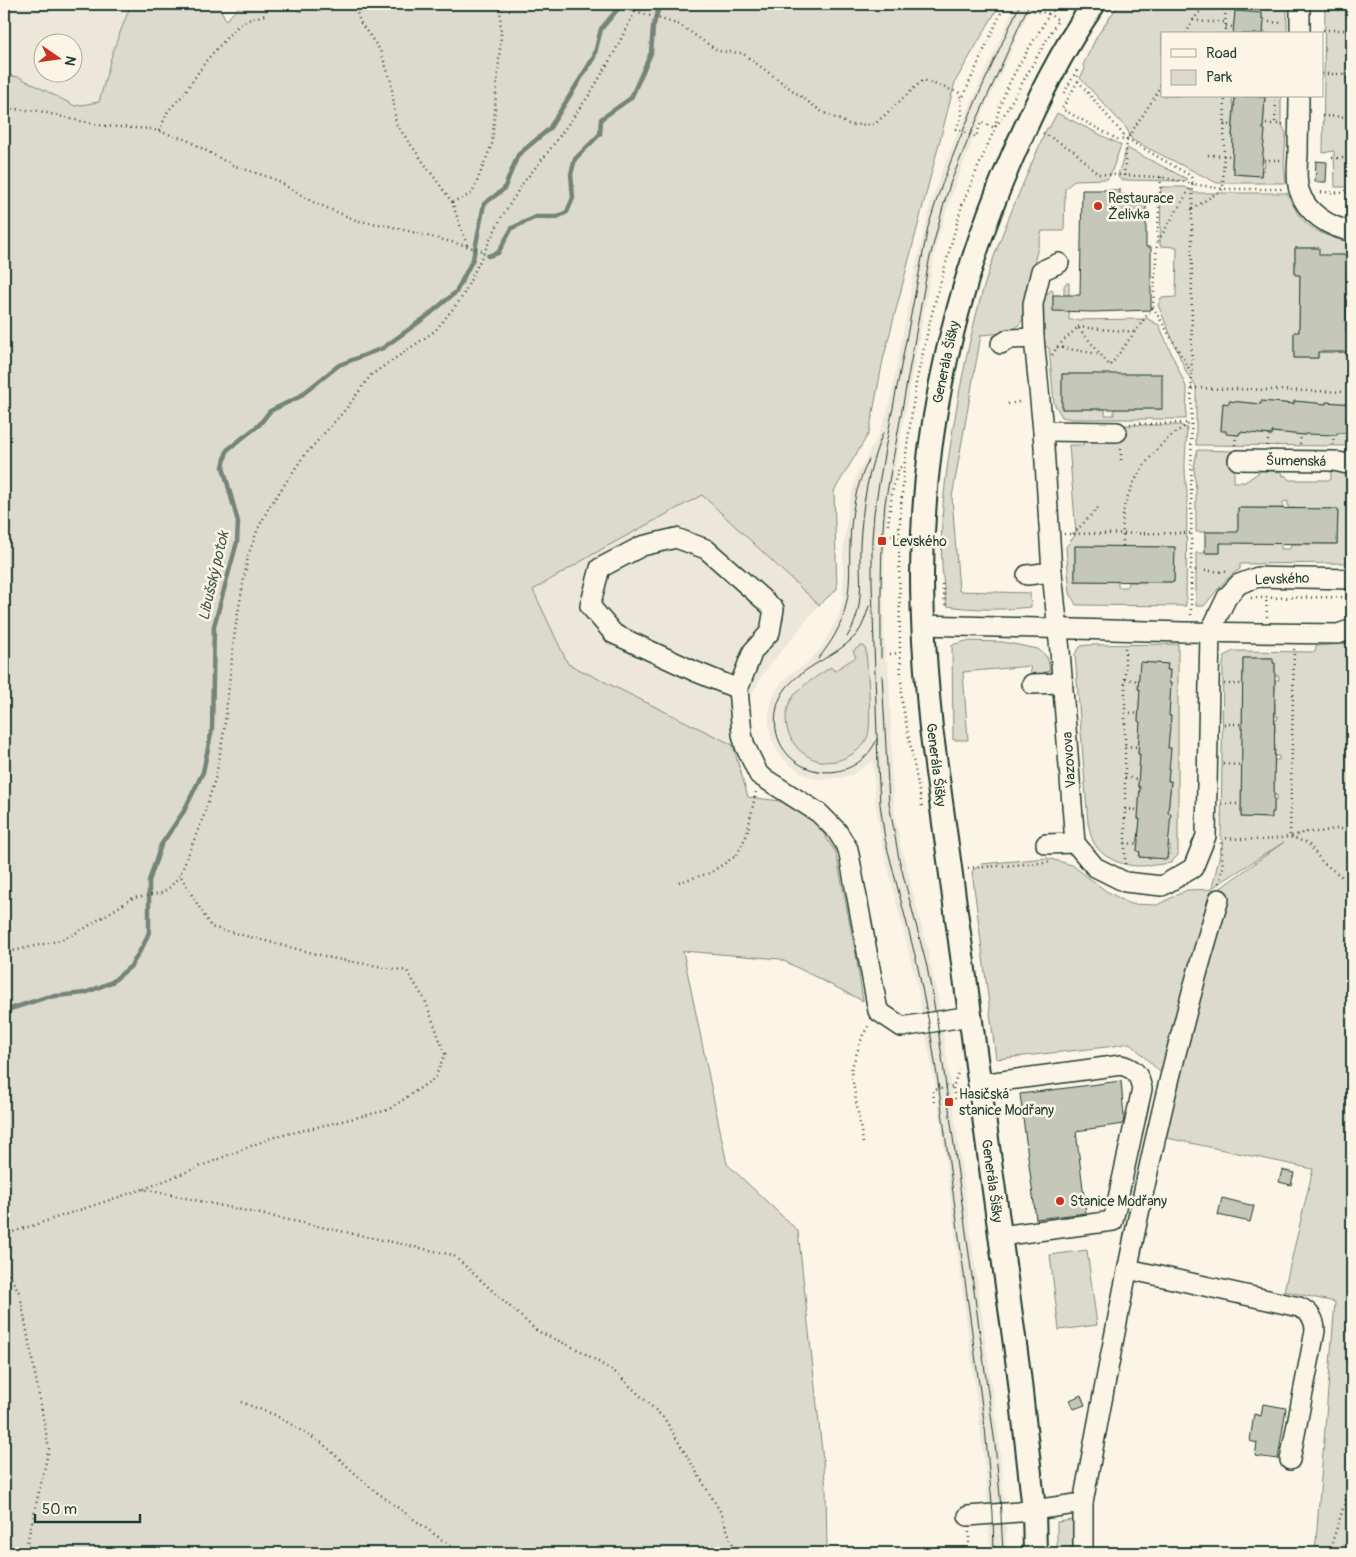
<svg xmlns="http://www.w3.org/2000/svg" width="1356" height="1557" viewBox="0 0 1356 1557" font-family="Pangolin,sans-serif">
<rect width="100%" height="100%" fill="#fcf5e5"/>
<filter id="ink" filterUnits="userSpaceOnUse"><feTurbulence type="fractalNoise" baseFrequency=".02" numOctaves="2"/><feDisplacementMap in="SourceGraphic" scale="10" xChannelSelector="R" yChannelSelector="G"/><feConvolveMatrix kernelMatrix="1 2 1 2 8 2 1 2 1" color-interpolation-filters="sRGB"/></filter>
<g filter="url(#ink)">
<!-- built -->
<g fill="#ece7d8" fill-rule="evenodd">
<path d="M4,4H131L113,51L99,102L75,106L19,77L4,75ZM42,42H72V72H42Z"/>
<path d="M1016,4H1034L1031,6L972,138L973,139L956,182L937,241L892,483L886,525L883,592L885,661H888L892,746L891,768L896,821L900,842L928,951L940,1009L999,1440L1005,1507L1007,1553H990L986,1478L981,1435L938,1101L917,986L882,844L875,800L873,761L853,774L842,778L816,779L804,775L786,762L778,752L772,740L769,726V712L773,697L780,684L790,674L805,665L823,646L839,615L843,598V551L849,503L857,474L876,440L883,424L889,406L915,269L931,203L940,176L958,132ZM862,645L866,647V650L869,726L867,739L860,748L848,757L840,760L823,762L788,706L797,692L803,686L831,668L833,672L856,656L853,651Z"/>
<polygon points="702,495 819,605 764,672 750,697 745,746 733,745 567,664 533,590 602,549"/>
</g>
<!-- green -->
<g fill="#dcdacc" stroke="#7e8c80" fill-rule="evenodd">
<polygon points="131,4 218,4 226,20 242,4 259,4 267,11 270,4 284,4 301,12 305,4 1000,4 955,82 883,360 869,433 834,491 837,589 819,605 702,495 602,549 533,590 568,664 733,745 748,797 780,801 817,823 836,853 856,955 863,1001 780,959 683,951 727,1164 798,1231 826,1488 827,1548 825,1553 4,1553 4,75 19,77 75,106 99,102 113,51"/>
<polygon points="1119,4 1287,4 1287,34 1265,34 1265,32 1263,32 1264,19 1262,19 1262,13 1235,11 1233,34 1162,34 1162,96 1233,96 1232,103 1234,103 1232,135 1233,136 1232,168 1234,168 1234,174 1261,176 1262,170 1264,170 1265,162 1262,162 1263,149 1262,138 1264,138 1265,130 1263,129 1265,98 1263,96 1283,96 1281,100 1281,123 1286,133 1284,164 1286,183 1217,183 1132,140 1127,129 1080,78 1085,69 1083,65 1097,36"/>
<polygon points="1325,4 1352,4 1352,16 1350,16 1350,43 1352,43 1352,57 1350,58 1350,84 1352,85 1352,99 1350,100 1350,127 1352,127 1352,141 1350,141 1350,170 1352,170 1352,187 1335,187 1334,151 1323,153"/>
<path d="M1057,113L1121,145L1110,176L1107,179L1075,180L1065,189L1064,231H1042L1027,291L1025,317L1016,328L1004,333L981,335L952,497L959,591L1030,593L1031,607C1004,610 974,610 947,606C937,554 942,501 950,448C958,396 968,343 982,293C999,236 1024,182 1047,128H1049Z"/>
<polygon points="1127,148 1187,179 1186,181 1121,180 1118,177 1119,171"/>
<path d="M1161,187H1185L1195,193H1287C1290,200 1294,207 1298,214C1310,232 1332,238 1352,243V404L1327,402L1326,404L1294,401V404L1261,401V404L1229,401V404L1223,403L1221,430L1226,431L1227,434L1239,435L1240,432L1248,433V430L1259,434L1272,435V432L1280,433L1281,431L1291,434L1304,435L1305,433L1337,435V433H1345L1346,431H1352V446L1196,445V386L1187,374L1158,305L1161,298L1176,297L1177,247L1160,246ZM1295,248H1318V261H1336V255H1350V262L1318,293L1346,294L1347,313H1328L1318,332L1349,345V352H1336V346H1318V358H1294V333L1299,332L1300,275L1295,274Z"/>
<path d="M1066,283H1069V320L1145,319L1146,318L1159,325L1187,389L1186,419H1072L1062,417L1054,403L1049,348L1044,346L1041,317L1042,299L1051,290L1053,291V310L1064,311V286ZM1062,374L1162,375L1161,409H1114V415H1105V409H1062Z"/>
<path d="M1123,425H1180L1187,428C1186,450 1183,468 1187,490L1186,606L1076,605L1070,593L1066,547L1076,534L1069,445H1083L1084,439ZM1075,546L1175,547L1174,582H1128L1127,587H1118V581H1075Z"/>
<path d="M1197,450L1234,451V482H1245L1271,464V471L1282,472L1283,476L1285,475L1289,480H1331V464L1352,471V563L1240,564V569C1225,578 1215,593 1204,606H1196V553H1220V532H1196V489L1194,468ZM1288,501V508L1338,509L1337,544H1291L1290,549H1281V543H1238V508H1283V502Z"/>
<polygon points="966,641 1003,642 1038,649 1047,657 1050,670 1043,673 1047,673 1031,674 1030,666 963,672 968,740 953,740 952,645"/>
<path d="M1352,643V1553H1315L1335,1302L1284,1291L1313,1169L1167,1138L1162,1074L1130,1043L1107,1047L996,1059L972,871L981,864L1047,858L1072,865L1106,891L1130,904L1157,905L1187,890L1219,889L1284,842L1212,888L1223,841L1221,840L1223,664L1225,656L1233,651L1315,652L1316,646ZM1243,658H1272L1273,663L1275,664V676H1279V680H1275V693H1272L1275,704V716H1278L1277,720H1275V732L1272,733V743L1275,744V756H1279V760H1275L1274,772L1272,773L1274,783V795H1277V799L1274,800V812H1272L1271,818L1241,817Z"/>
<path d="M1178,644V855L1171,863C1146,866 1128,870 1106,856C1100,852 1094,845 1092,838C1090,833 1089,827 1088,823L1075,654L1081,646L1087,645ZM1141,662L1168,664L1167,670H1170L1169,683L1171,684L1169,716H1171L1170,724H1168L1167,734L1169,735L1168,748H1171L1167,767L1169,768L1168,781H1171L1168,813V846H1170V854H1167V859L1140,857V852L1137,851L1140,819H1138L1140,787L1138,786L1140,754H1138L1140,722L1138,721L1140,689H1138Z"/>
<path d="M860,646H864L866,650C867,667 873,726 867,738C863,747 854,754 845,758C804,776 767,725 797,692C806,682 820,675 831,667L834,671L856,657L853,651Z"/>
<polygon points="1087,1250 1097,1325 1059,1330 1050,1255"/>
<polygon points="1073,1520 1074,1553 1057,1553 1057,1522"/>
</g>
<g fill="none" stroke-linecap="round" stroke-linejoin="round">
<!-- stream -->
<g stroke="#758479" stroke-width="4.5">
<polyline points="488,256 498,253 512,228 536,217 557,217 567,212 573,198 571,174 575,159 600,134 601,119 631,98 651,53 653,27 660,4"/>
<polyline points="4,1011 47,997 85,993 112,982 131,966 144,944 149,932 149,881 161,845 184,811 203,772 212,729 214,626 237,542 238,522 223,467 227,450 259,425 270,411 299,397 339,365 383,348 426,317 456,292 473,259 484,204 504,189 518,155 549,129 594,57 601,29 622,4"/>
</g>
</g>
<!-- building -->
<g fill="#c5c7b9" stroke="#1f3d34">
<polygon points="1235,11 1262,13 1262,19 1264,19 1263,34 1233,34"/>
<polygon points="1235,96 1265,97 1263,129 1265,130 1261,176 1234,174 1234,168 1232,168 1233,136 1232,136"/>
<polygon points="1316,161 1327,162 1326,182 1315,182"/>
<polygon points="1082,190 1120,190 1120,195 1146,195 1146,247 1151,247 1151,310 1093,312 1053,311 1053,295 1080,295"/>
<polygon points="1295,248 1319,248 1319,255 1350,255 1350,275 1347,275 1346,332 1350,332 1349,352 1318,352 1318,358 1294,358 1294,332 1299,332 1300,275 1295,275"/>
<rect x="1062" y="374" width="100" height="35"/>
<polygon points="1229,401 1261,404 1261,401 1294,404 1294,401 1326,404 1326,402 1352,404 1352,431 1346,431 1345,433 1337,433 1337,435 1305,434 1305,435 1272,432 1272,435 1240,432 1239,435 1226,434 1226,431 1221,431 1223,403 1229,404"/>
<polygon points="1238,508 1338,509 1337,544 1220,543 1220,553 1205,553 1205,532 1238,532"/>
<polygon points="1075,546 1175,547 1174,582 1075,581"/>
<polygon points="1243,658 1273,658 1273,663 1275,663 1274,812 1272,812 1272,818 1241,817"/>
<polygon points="1140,662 1168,664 1167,670 1170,670 1169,683 1171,683 1169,716 1171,716 1168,748 1171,748 1168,781 1171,781 1168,813 1171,813 1167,859 1139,857 1140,852 1137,851 1140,819 1138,819 1140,787 1138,786 1140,754 1138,754 1140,722 1138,721 1140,689 1138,689"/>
<polygon points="1121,1081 1124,1117 1123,1124 1076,1131 1086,1213 1036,1219 1020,1094"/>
<polygon points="1282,1170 1294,1173 1291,1185 1279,1182"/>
<polygon points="1222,1198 1254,1206 1250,1222 1218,1215"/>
<polygon points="1081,1395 1085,1405 1074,1409 1070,1400"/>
<polygon points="1263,1404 1286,1408 1278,1459 1255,1456 1257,1443 1250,1441 1254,1414 1261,1416"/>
</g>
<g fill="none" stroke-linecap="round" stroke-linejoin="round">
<defs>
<g id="minor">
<polyline points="1300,34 1300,4"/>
<path d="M1299,96C1299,116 1298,135 1298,155C1297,166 1296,179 1299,190C1306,213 1330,228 1352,231"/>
<polyline points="1034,338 1033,304 1041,271 1059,263"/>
<polyline points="1001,344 1009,339 1034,338 1043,431 1052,572 1060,651 1075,843 1095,867 1125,882 1162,886 1193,868 1206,836 1210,632 1227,597 1239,584 1258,577 1352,579"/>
<polyline points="1043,431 1117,432"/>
<polyline points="1238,460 1334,461 1352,465"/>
<polyline points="1027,575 1052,572"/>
<polyline points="923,625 1184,632 1338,634 1352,629"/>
<polyline points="1032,684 1063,683"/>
<polyline points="738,689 694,671 614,634 590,606 600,568 642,546 676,538 706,549 774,609 770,632 753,651 738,689 742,734 745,746 759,775 819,813 837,831 848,849 878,1011 902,1027 970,1016"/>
<polyline points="1046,844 1075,843"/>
<path d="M979,1084L1121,1065C1136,1069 1139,1075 1142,1089L1113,1221L1000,1236"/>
<path d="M1128,1269L1299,1307C1310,1312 1315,1319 1315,1331L1290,1460"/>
<path d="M968,1516L1019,1512L1083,1503C1120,1301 1158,1096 1219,899"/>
<polyline points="1083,1553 1083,1503"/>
</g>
<path id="major" d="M1035,1553L1034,1510L1019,1374L931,728C926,677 922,626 922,576C922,430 955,288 1013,155C1036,103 1061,51 1094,4"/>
</defs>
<!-- minor casing -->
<use href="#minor" stroke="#1f3d34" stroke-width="22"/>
<!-- major casing -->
<use href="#major" stroke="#1f3d34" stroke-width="26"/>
<!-- path -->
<g stroke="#1f3d34" stroke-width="2.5" stroke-dasharray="1 4" stroke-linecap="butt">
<polyline points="354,4 360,22 380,50 391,81 396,124 452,202 467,245"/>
<polyline points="1005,4 961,101 962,116 956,129 976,137 981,122 995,128 1005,113 1058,20 1047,13 1033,11"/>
<polyline points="1225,4 1226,34"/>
<polyline points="635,11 680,25 718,51 742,53 822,112 851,125 875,124 923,80 960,93 961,101"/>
<polyline points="1193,20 1206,22 1226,22"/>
<polyline points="1269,22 1284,23"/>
<polyline points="1226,26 1233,27"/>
<polyline points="1323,30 1350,30"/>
<polyline points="1186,34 1193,20 1206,4"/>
<polyline points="1077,71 1078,81 1127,139"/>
<polyline points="1322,74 1350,74"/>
<polyline points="1078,81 1062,109 1119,140 1127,139 1191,176 1193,184 1223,189 1282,189"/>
<polyline points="1064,93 1077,70"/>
<polyline points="1276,96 1275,124 1284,124"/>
<polyline points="4,115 11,109 40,111 71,119 104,126 151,129 185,139 232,165 274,179 313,202 358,221 385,225 467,246 485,252"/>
<polyline points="1322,116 1350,117"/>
<polyline points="1224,124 1232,125"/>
<polyline points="1266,124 1275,124"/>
<polyline points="159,131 168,111 183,95 206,61 229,35 240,24 253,18 265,15"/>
<polyline points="1043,133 1074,151 1098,174 1161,177 1193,184 1192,209 1191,615"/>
<polyline points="1208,155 1232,156"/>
<polyline points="1332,158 1350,158"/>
<polyline points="1264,160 1281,160"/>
<polyline points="1124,176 1127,139 1156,95 1162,81"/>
<polyline points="1161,177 1153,307 1191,372"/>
<polyline points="1316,192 1352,193"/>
<polyline points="452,202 472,194 492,144 501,36 500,4"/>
<polyline points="1192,209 1223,189 1225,96"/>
<polyline points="1158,241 1193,184"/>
<polyline points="1078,327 1135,332"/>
<polyline points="1057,347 1099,354"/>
<polyline points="1052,355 1057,347 1078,327 1110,366 1153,307"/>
<polyline points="1191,388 1352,392"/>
<polyline points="1008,404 1019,402"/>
<polyline points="1130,424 1190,423"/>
<polyline points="1300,444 1301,435"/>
<polyline points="1235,445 1236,435"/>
<polyline points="1333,445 1334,435"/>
<polyline points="1267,446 1269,435"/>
<polyline points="1121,460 1121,447"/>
<polyline points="888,525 893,488 899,467 904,468"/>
<polyline points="1064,534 1190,533"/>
<polyline points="1073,534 1100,506"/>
<polyline points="891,535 899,535"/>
<path d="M1123,546C1123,535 1121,515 1125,504C1135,472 1161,438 1191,423"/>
<polyline points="1190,570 1229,572"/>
<polyline points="942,584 946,608"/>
<polyline points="1266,596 1267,618"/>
<polyline points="1251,598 1352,597"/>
<polyline points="1294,649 1290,837 1305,832 1319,832 1335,829 1352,829"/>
<polyline points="890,654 900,653"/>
<polyline points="1125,679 1139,681"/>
<polyline points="1224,684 1242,684"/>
<polyline points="1125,712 1138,714"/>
<polyline points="1224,724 1241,724"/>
<polyline points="1125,746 1138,747"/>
<polyline points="1223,764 1242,765"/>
<polyline points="1125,777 1138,779"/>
<polyline points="1221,804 1241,804"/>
<path d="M922,806L902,702L900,653L899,535L904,468L916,383L932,313L962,205L995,128C1000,89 1027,53 1046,20L1049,14L1061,4"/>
<polyline points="1125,809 1138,810"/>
<polyline points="1221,838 1262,840 1290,837 1308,843 1323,863 1352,884"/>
<polyline points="1125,843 1138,844"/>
<polyline points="1125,864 1125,647"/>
<polyline points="968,868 1043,863 1050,861"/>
<polyline points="679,882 710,873 737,855 747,834 756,791"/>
<polyline points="1219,883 1223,867 1221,842"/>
<polyline points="4,953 61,940 82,930 133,898 162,893 170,887 180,875 203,818 216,776 224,731 235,630 248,556 257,531 268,509 303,457 346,409 371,375 435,331 461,299 501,218 523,183 548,152 590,94 614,53 635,11 637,4"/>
<polyline points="955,1099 953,1087 959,1070"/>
<polyline points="934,1102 933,1090 953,1087"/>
<polyline points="863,1143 851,1070 863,1035 870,1023"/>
<polyline points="144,1189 271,1138 388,1110 435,1078 445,1054 425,1000 407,971 336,959 211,927 180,875"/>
<polyline points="4,1235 143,1189 453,1255 537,1331 581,1351 616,1373 664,1418 720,1511 736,1553"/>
<polyline points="4,1265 20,1294 49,1449 27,1543 28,1553"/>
<polyline points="241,1402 275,1415 322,1443 371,1488 460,1553"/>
<polyline points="1346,1499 1352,1512"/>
<polyline points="969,1532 969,1553"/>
<polyline points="1099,1549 1103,1553"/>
<polyline points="1330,1553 1331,1546 1346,1499 1352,1461"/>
</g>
<!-- minor -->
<use href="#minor" stroke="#fcf5e5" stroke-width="19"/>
<!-- major -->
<use href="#major" stroke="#fcf5e5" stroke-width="22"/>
<!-- tram -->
<g stroke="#1f3d34" stroke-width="1">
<path d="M869,606C866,616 863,626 857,634C833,662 782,670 776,712C767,774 852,796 877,739"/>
<path d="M847,637C866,607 859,579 860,545C862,508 868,467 883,433"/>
<path d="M881,658C881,606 880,554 885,503L929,261L943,207L950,184L970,135L1029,4"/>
<path d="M818,659C831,643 842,626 846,605C851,585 849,565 850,544C851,515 855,486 869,460"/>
<polyline points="882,675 889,803 899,859 927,967 937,1021 995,1444 1000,1496 1003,1553"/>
<path d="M994,1553L993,1514L985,1428L938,1082L929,1023L917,963L885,839L880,804L878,766L872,584V539L874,513L885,449L928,227C951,150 987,77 1020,4"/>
</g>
</g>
</g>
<!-- markers -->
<g fill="#c8321e" stroke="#fcf5e5" stroke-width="2">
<circle cx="1098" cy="206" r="5"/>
<rect x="877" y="536" width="10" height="10" rx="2.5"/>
<rect x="944" y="1097" width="10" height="10" rx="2.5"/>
<circle cx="1060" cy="1201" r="5"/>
</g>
<g text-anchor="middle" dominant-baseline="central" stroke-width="5" stroke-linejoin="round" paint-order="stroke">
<!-- poi labels -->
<g font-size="14" fill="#1f3d34" stroke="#fcf5e5" text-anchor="start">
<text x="1108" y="198">Restaurace<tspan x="1108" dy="16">Želivka</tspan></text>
<text x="892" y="541">Levského</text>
<text x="959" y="1094">Hasičská<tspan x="959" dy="16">stanice Modřany</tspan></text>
<text x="1070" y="1201">Stanice Modřany</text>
</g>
<!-- street labels -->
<g font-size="14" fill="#1f3d34" stroke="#fcf5e5">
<text transform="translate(946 362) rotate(-78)">Generála Šišky</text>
<text transform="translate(1296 461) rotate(1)">Šumenská</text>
<text transform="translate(1282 579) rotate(-2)">Levského</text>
<text transform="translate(1069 760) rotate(-94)">Vazovova</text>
<text transform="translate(936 765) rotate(83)">Generála Šišky</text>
<text transform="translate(992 1181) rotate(82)">Generála Šišky</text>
</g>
<!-- water labels -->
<g font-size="15" font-style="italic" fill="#435a51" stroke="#fcf5e5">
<text transform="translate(214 576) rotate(-77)">Libušský potok</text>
</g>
</g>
<!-- margin -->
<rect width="1356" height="1557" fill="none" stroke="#fcf5e5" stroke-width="20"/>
<rect x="10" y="10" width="1336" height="1537" fill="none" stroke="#1f3d34" stroke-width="2" filter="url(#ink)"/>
<!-- legend -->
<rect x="1161" y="32" width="162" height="65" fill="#fcf5e5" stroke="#a4ab9e"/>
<rect x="1171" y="49" width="25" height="8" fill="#fcf5e5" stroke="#a4ab9e"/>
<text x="1206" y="58" font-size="15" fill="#1f3d34">Road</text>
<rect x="1171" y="70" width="25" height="15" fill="#dcdacc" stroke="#a4ab9e"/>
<text x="1206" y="82" font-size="15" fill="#1f3d34">Park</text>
<!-- north arrow -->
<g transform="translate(58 58) rotate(103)"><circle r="24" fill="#fcf5e5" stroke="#a4ab9e"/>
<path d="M0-4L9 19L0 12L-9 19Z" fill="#c8321e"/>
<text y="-8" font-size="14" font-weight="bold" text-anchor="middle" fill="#1f3d34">N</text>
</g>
<!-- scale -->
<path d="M35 1514v8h105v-8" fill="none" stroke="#1f3d34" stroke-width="2.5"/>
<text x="42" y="1514" font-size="15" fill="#1f3d34" stroke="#fcf5e5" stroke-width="4" paint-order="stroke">50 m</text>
</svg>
